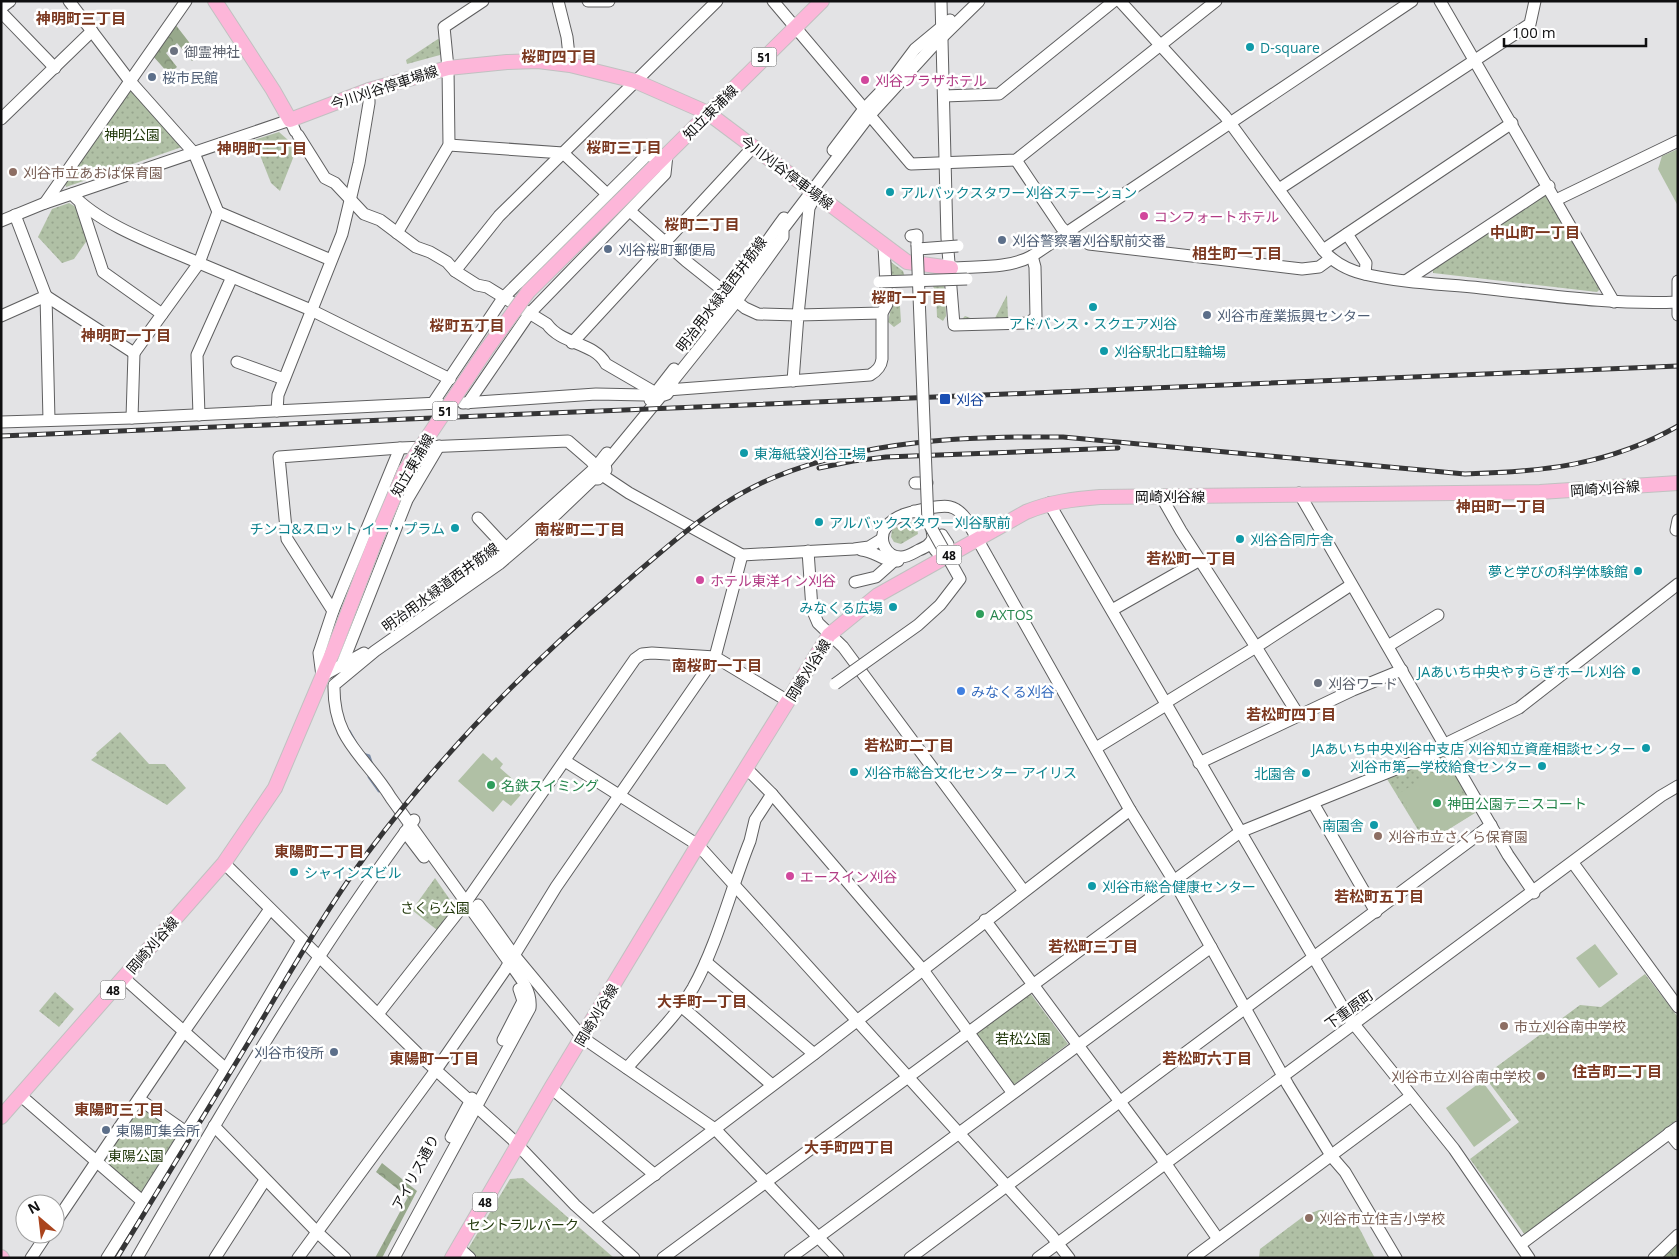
<svg xmlns="http://www.w3.org/2000/svg" width="1679" height="1259" viewBox="0 0 1679 1259" font-family="'Open Sans','Noto Sans JP',sans-serif">
<defs>
<pattern id="green-dots" width="8" height="8" patternUnits="userSpaceOnUse" patternTransform="scale(1.25)"><rect width="8" height="8" fill="#b0c0a5"/><path d="M2 2h.1M6 6h.1" fill="none" stroke="#96a48d" stroke-width="1.8" stroke-linecap="round"/></pattern>
<pattern id="forest-crowns" width="20" height="18" patternUnits="userSpaceOnUse" patternTransform="scale(1.25)"><rect width="20" height="18" fill="#97a88b"/><path d="M2 6a3 3 0 1 1 6 0M12 15a3 3 0 1 1 6 0" fill="none" stroke="#818f77"/></pattern>
</defs>
<rect width="100%" height="100%" fill="#e3e3e5"/>
<!-- green -->
<g fill="url(#green-dots)">
<polygon points="438,39 441,40 440,55 407,64 406,60"/>
<polygon points="128,87 182,147 66,187 65,184"/>
<polygon points="279,132 297,148 280,191 271,183 254,140"/>
<polygon points="1543,195 1547,196 1600,289 1597,292 1433,273 1433,267"/>
<polygon points="69,203 76,207 88,239 74,259 62,263 38,237 52,209"/>
<polygon points="891,262 903,271 905,277 892,277 890,274"/>
<polygon points="941,281 945,288 946,316 943,321 937,317 936,293 932,284"/>
<polygon points="893,289 899,291 901,322 894,327 888,322 891,308 890,292"/>
<polygon points="1007,295 1008,318 1006,319 962,319 965,316 973,319 995,318"/>
<polygon points="907,521 916,523 918,534 901,544 894,542 891,537 892,530"/>
<polygon points="120,732 149,764 165,764 186,788 167,805 91,760 97,755 96,753"/>
<polygon points="1447,755 1479,810 1426,843 1387,779"/>
<polygon points="435,878 455,907 437,930 412,910"/>
<polygon points="1645,974 1678,1017 1678,1119 1525,1235 1470,1159 1519,1122 1484,1076 1580,1005 1601,1007"/>
<polygon points="55,992 74,1009 59,1027 39,1011"/>
<polygon points="1030,993 1068,1044 1012,1086 974,1035"/>
<polygon points="140,1105 180,1132 141,1195 102,1161"/>
<polygon points="523,1178 614,1258 478,1258 468,1249 510,1179"/>
<path d="M1319,1210C1358,1209 1357,1227 1375,1258H1259L1260,1249L1304,1216Z"/>
</g>
<!-- forest -->
<g fill="url(#forest-crowns)">
<polygon points="175,24 199,55 192,61 177,43 166,53 177,67 169,74 152,55"/>
<polygon points="382,1163 417,1191 382,1258 375,1258 408,1197 376,1172"/>
<polygon points="1678,1235 1678,1258 1654,1258"/>
</g>
<!-- pitch -->
<g fill="#b0c0a5">
<polygon points="1678,149 1678,206 1658,169 1662,156"/>
<polygon points="483,753 492,761 496,757 503,764 500,768 525,790 511,806 503,800 493,812 458,781"/>
<polygon points="1445,765 1475,813 1428,842 1398,794"/>
<polygon points="1595,944 1618,974 1599,988 1576,958"/>
<polygon points="1482,1081 1511,1120 1474,1147 1446,1108"/>
</g>
<g fill="none" stroke-linecap="round" stroke-linejoin="round">
<!-- stream -->
<g stroke="#7d8ea9" stroke-width="3">
<polyline points="349,731 358,747"/>
<polyline points="363,754 369,756 372,765"/>
<polyline points="369,777 379,791"/>
</g>
<defs>
<g id="minor">
<polyline points="69,1 129,80 194,153 218,212 199,263 311,310 450,379"/>
<polyline points="558,1 567,37 570,65"/>
<polyline points="588,1 609,1"/>
<polyline points="773,1 911,164 1016,160 1216,1"/>
<polyline points="941,1 947,238 954,325 1029,323 1036,317 1035,267 1032,256"/>
<path d="M1120,1L1225,116L1323,250C1334,263 1348,270 1364,274C1402,283 1443,284 1481,288C1547,295 1612,305 1678,302"/>
<polyline points="1440,1 1614,302"/>
<polyline points="1,8 10,1"/>
<polyline points="1,12 55,68"/>
<polyline points="944,96 999,94 1114,1"/>
<polyline points="1,119 92,31"/>
<path d="M298,135L325,178L335,183L364,214L380,220L416,247L430,252L447,262L455,271L477,285L487,287L547,324C562,345 594,342 606,364L656,393"/>
<polyline points="449,145 563,153 607,194"/>
<polyline points="833,150 864,109 891,81 915,49 950,20"/>
<polyline points="1016,160 1061,227 1068,234 1089,244 1302,269 1319,267 1330,259"/>
<polyline points="1279,189 1530,24 1535,1"/>
<polyline points="1556,200 1678,141"/>
<polyline points="45,203 186,1"/>
<polyline points="81,205 103,272 162,314"/>
<polyline points="630,211 686,261 745,308 758,314 798,315 809,208 816,194"/>
<polyline points="218,212 331,260"/>
<polyline points="1,221 45,203 290,120 295,131"/>
<polyline points="397,233 449,145 448,68 444,27 483,1"/>
<polyline points="1347,234 1366,263 1365,274"/>
<polyline points="911,236 917,235 917,245"/>
<polyline points="1323,250 1512,123"/>
<path d="M951,268C978,266 1008,269 1032,256L1412,1"/>
<polyline points="455,271 499,216 717,1"/>
<polyline points="1407,280 1549,186"/>
<polyline points="1678,281 1678,315"/>
<path d="M46,296L134,353L199,263C160,246 100,225 72,194"/>
<polyline points="46,296 49,420"/>
<polyline points="1,316 46,296 15,215"/>
<path d="M708,325C735,290 758,253 784,218"/>
<polyline points="572,343 754,146"/>
<polyline points="237,362 284,379"/>
<polyline points="793,381 798,315 882,313"/>
<path d="M667,390L870,375C877,371 881,367 882,359V313L887,304L884,246"/>
<polyline points="650,400 674,369"/>
<polyline points="433,403 503,298 646,156 667,155 665,174 529,314 468,403"/>
<polyline points="463,403 596,394 645,395 656,393"/>
<polyline points="277,411 278,395 342,234 359,163 369,103 369,90"/>
<polyline points="199,415 197,355 232,277"/>
<polyline points="132,418 134,353"/>
<polyline points="1,422 132,418 439,403"/>
<polyline points="915,483 927,483"/>
<polyline points="1299,493 1508,855 1534,893"/>
<polyline points="1161,496 1181,531 1256,647 1165,703"/>
<polyline points="1049,503 1349,1018 1454,1149 1529,1258"/>
<path d="M914,511C928,516 932,523 933,538C930,545 926,547 919,550C913,553 908,557 901,557C885,557 877,538 887,526C896,514 915,511 929,508C946,505 955,504 966,519L1130,810L1174,881L1288,1085L1332,1157L1345,1172L1396,1258"/>
<polyline points="478,518 506,548"/>
<polyline points="1676,530 1678,520"/>
<polygon points="942,535 948,544 936,551 933,547"/>
<path d="M861,550C875,551 884,562 898,561"/>
<polyline points="808,551 812,609 818,623 843,647 1023,890"/>
<polyline points="742,555 715,657 788,701"/>
<polyline points="855,582 876,577 894,561"/>
<polyline points="441,596 506,548 596,467 607,453"/>
<polyline points="1112,610 1200,560"/>
<polyline points="333,611 287,539 279,457 400,448 568,441 591,461 602,475 629,493 742,555 854,549 869,547 882,539"/>
<polyline points="1388,646 1438,615"/>
<polyline points="364,653 322,676 319,653 333,611 400,448"/>
<polyline points="341,667 407,500 439,446"/>
<polyline points="1299,716 1256,647 1351,585"/>
<polyline points="1445,744 1519,708 1678,584"/>
<polyline points="1096,748 1166,705"/>
<polyline points="565,761 698,845 1052,1236 1069,1258"/>
<polyline points="1199,763 1353,690 1402,670"/>
<polyline points="746,768 772,794 923,970 1012,1092"/>
<polyline points="1313,803 1376,912"/>
<polyline points="405,832 424,857"/>
<polyline points="224,863 417,1053 512,1139 575,1205 634,1258"/>
<polyline points="1573,863 1678,1007"/>
<polyline points="478,905 518,961"/>
<polyline points="985,920 1161,1157 1218,1239"/>
<polyline points="514,955 583,1038 715,1129 838,1258"/>
<polyline points="706,962 814,1054"/>
<polyline points="124,978 226,1069"/>
<polyline points="681,1006 772,1085"/>
<polyline points="503,1040 523,1001 519,989"/>
<path d="M627,1068C649,1042 676,1017 693,988C718,943 731,888 750,841L755,820L772,794"/>
<polyline points="551,1088 655,1175"/>
<polyline points="20,1095 142,1201"/>
<polyline points="139,1099 186,1132"/>
<polyline points="214,1126 317,1232 345,1258"/>
<polyline points="1669,1133 1678,1144"/>
<polyline points="451,1137 472,1098"/>
<polyline points="593,1221 814,1054 1130,810"/>
<polyline points="55,1223 185,1030 270,909"/>
<polyline points="1521,1244 1678,1127"/>
<polyline points="459,1248 470,1258"/>
<polyline points="31,1258 47,1234"/>
<polyline points="107,1258 226,1069 302,940"/>
<path d="M137,1258C224,1108 311,959 414,820"/>
<polyline points="215,1258 265,1180"/>
<polyline points="298,1258 436,1070 505,970 556,887 715,657 652,653 642,654 635,659 466,902 378,1014"/>
<path d="M394,1258L530,1008C532,990 519,976 509,962L391,798C365,755 333,742 334,685L375,651L499,564L547,523L593,479H598L606,470L605,464L661,396L667,394L673,386L672,382L736,302L783,237V229L869,116L932,47L979,1"/>
<polyline points="663,1258 1240,832 1448,748"/>
<polyline points="790,1258 1211,947"/>
<polyline points="910,1258 1491,825"/>
<polyline points="1038,1258 1661,796 1678,786"/>
<polyline points="1193,1258 1411,1096"/>
<polyline points="1654,1258 1678,1235"/>
</g>
<g id="major">
<polyline points="215,1 273,90 290,120 369,90 448,68 507,62 538,61 570,65 635,81 708,113 907,262 951,268"/>
<polyline points="528,292 822,1"/>
<polyline points="1,1117 224,863 275,788 334,649 376,539"/>
<polyline points="1,1257 2,1258"/>
<path d="M452,1258L551,1088L698,845L829,635L878,595L1026,512C1050,502 1074,499 1100,497L1540,492L1678,483"/>
</g>
</defs>
<!-- minor casing -->
<use href="#minor" stroke="#5f5f60" stroke-width="13"/>
<!-- major casing -->
<use href="#major" stroke="#c1c1c1" stroke-width="16"/>
<!-- minor -->
<use href="#minor" stroke="#fff" stroke-width="11"/>
<!-- major -->
<use href="#major" stroke="#fdb6d9" stroke-width="14"/>
<defs>
<g id="rail">
<polyline points="1,436 1678,366"/>
<polyline points="819,468 853,461 886,457 1118,448"/>
<path d="M117,1258C163,1182 210,1106 256,1030C291,971 326,910 366,855C440,756 524,669 618,589C667,547 714,502 775,477C866,440 966,436 1063,437L1465,474C1542,472 1610,465 1678,426"/>
</g>
</defs>
<!-- rail casing -->
<use href="#rail" stroke="#353536" stroke-width="5"/>
<!-- rail -->
<use href="#rail" stroke="#fff" stroke-width="3" stroke-dasharray="9" stroke-linecap="butt"/>
<defs>
<g id="minor-bridge">
<polyline points="918,249 958,246"/>
<polyline points="879,282 967,279"/>
<polyline points="835,684 918,625 940,605 960,579 928,522 917,245"/>
</g>
<polyline id="major-bridge" points="376,539 405,471 486,350 528,292"/>
</defs>
<!-- minor-bridge casing -->
<use href="#minor-bridge" stroke="#5f5f60" stroke-width="13" stroke-linecap="butt"/>
<!-- major-bridge casing -->
<use href="#major-bridge" stroke="#c1c1c1" stroke-width="16" stroke-linecap="butt"/>
<!-- minor-bridge -->
<use href="#minor-bridge" stroke="#fff" stroke-width="11"/>
<!-- major-bridge -->
<use href="#major-bridge" stroke="#fdb6d9" stroke-width="14"/>
</g>
<!-- markers -->
<g fill="#0f9aa8" stroke="#fff" stroke-width="2">
<circle cx="1250" cy="47" r="5"/>
<circle cx="890" cy="192" r="5"/>
<circle cx="1093" cy="307" r="5"/>
<circle cx="1104" cy="351" r="5"/>
<circle cx="744" cy="453" r="5"/>
<circle cx="819" cy="522" r="5"/>
<circle cx="455" cy="528" r="5"/>
<circle cx="1240" cy="539" r="5"/>
<circle cx="1638" cy="571" r="5"/>
<circle cx="893" cy="607" r="5"/>
<circle cx="1636" cy="671" r="5"/>
<circle cx="1646" cy="748" r="5"/>
<circle cx="1542" cy="766" r="5"/>
<circle cx="854" cy="772" r="5"/>
<circle cx="1306" cy="773" r="5"/>
<circle cx="1374" cy="825" r="5"/>
<circle cx="294" cy="872" r="5"/>
<circle cx="1092" cy="886" r="5"/>
</g>
<g fill="#6b7280" stroke="#fff" stroke-width="2">
<circle cx="174" cy="51" r="5"/>
<circle cx="1318" cy="683" r="5"/>
</g>
<g fill="#5c6f8a" stroke="#fff" stroke-width="2">
<circle cx="152" cy="77" r="5"/>
<circle cx="1002" cy="240" r="5"/>
<circle cx="608" cy="249" r="5"/>
<circle cx="1207" cy="315" r="5"/>
<circle cx="334" cy="1052" r="5"/>
<circle cx="106" cy="1130" r="5"/>
</g>
<g fill="#d1479c" stroke="#fff" stroke-width="2">
<circle cx="865" cy="80" r="5"/>
<circle cx="1144" cy="216" r="5"/>
<circle cx="700" cy="580" r="5"/>
<circle cx="790" cy="876" r="5"/>
</g>
<g fill="#8d6e63" stroke="#fff" stroke-width="2">
<circle cx="13" cy="172" r="5"/>
<circle cx="1378" cy="836" r="5"/>
<circle cx="1504" cy="1026" r="5"/>
<circle cx="1541" cy="1076" r="5"/>
<circle cx="1309" cy="1218" r="5"/>
</g>
<rect fill="#1a4fb4" stroke="#fff" stroke-width="2" x="939" y="393" width="12" height="12" rx="2.5"/>
<g fill="#2e9e5b" stroke="#fff" stroke-width="2">
<circle cx="980" cy="614" r="5"/>
<circle cx="491" cy="785" r="5"/>
<circle cx="1437" cy="803" r="5"/>
</g>
<circle fill="#3f7fe0" stroke="#fff" stroke-width="2" cx="961" cy="691" r="5"/>
<g text-anchor="middle" dominant-baseline="central" stroke-width="5" stroke-linejoin="round" paint-order="stroke">
<!-- shield labels -->
<g fill="#fff" stroke="#575758" stroke-width="1">
<rect x="751.5" y="47.5" width="25" height="19" rx="4"/>
<rect x="432.5" y="401.5" width="25" height="19" rx="4"/>
<rect x="936.5" y="545.5" width="25" height="19" rx="4"/>
<rect x="100.5" y="980.5" width="25" height="19" rx="4"/>
<rect x="472.5" y="1192.5" width="25" height="19" rx="4"/>
</g>
<g font-size="12" font-weight="bold" fill="#0f0f10">
<text x="764" y="57">51</text>
<text x="445" y="411">51</text>
<text x="949" y="555">48</text>
<text x="113" y="990">48</text>
<text x="485" y="1202">48</text>
</g>
<!-- culture labels -->
<g font-size="14" fill="#0d838f" stroke="#fff" text-anchor="start">
<text x="1260" y="47">D-square</text>
<text x="900" y="192">アルバックスタワー刈谷ステーション</text>
<text x="1093" y="323" text-anchor="middle">アドバンス・スクエア刈谷</text>
<text x="1114" y="351">刈谷駅北口駐輪場</text>
<text x="754" y="453">東海紙袋刈谷工場</text>
<text x="829" y="522">アルバックスタワー刈谷駅前</text>
<text x="445" y="528" text-anchor="end">チンコ&amp;スロット イー・プラム</text>
<text x="1250" y="539">刈谷合同庁舎</text>
<text x="1628" y="571" text-anchor="end">夢と学びの科学体験館</text>
<text x="883" y="607" text-anchor="end">みなくる広場</text>
<text x="1626" y="671" text-anchor="end">JAあいち中央やすらぎホール刈谷</text>
<text x="1636" y="748" text-anchor="end">JAあいち中央刈谷中支店 刈谷知立資産相談センター</text>
<text x="1532" y="766" text-anchor="end">刈谷市第一学校給食センター</text>
<text x="864" y="772">刈谷市総合文化センター アイリス</text>
<text x="1296" y="773" text-anchor="end">北園舎</text>
<text x="1364" y="825" text-anchor="end">南園舎</text>
<text x="304" y="872">シャインズビル</text>
<text x="1102" y="886">刈谷市総合健康センター</text>
</g>
<!-- worship labels -->
<g font-size="14" fill="#5b616d" stroke="#fff" text-anchor="start">
<text x="184" y="51">御霊神社</text>
<text x="1328" y="683">刈谷ワード</text>
</g>
<!-- service labels -->
<g font-size="14" fill="#4e5e75" stroke="#fff" text-anchor="start">
<text x="162" y="77">桜市民館</text>
<text x="1012" y="240">刈谷警察署刈谷駅前交番</text>
<text x="618" y="249">刈谷桜町郵便局</text>
<text x="1217" y="315">刈谷市産業振興センター</text>
<text x="324" y="1052" text-anchor="end">刈谷市役所</text>
<text x="116" y="1130">東陽町集会所</text>
</g>
<!-- hotel labels -->
<g font-size="14" fill="#b23c85" stroke="#fff" text-anchor="start">
<text x="875" y="80">刈谷プラザホテル</text>
<text x="1154" y="216">コンフォートホテル</text>
<text x="710" y="580">ホテル東洋イン刈谷</text>
<text x="800" y="876">エースイン刈谷</text>
</g>
<!-- street labels -->
<g font-size="14" fill="#0f0f10" stroke="#fff">
<text transform="translate(384 87) rotate(-18)">今川刈谷停車場線</text>
<text transform="translate(710 112) rotate(-45)">知立東浦線</text>
<text transform="translate(787 172) rotate(37)">今川刈谷停車場線</text>
<text transform="translate(721 294) rotate(-53)">明治用水緑道西井筋線</text>
<text transform="translate(412 465) rotate(-60)">知立東浦線</text>
<text transform="translate(1605 488) rotate(-4)">岡崎刈谷線</text>
<text x="1170" y="496">岡崎刈谷線</text>
<text transform="translate(440 587) rotate(-36)">明治用水緑道西井筋線</text>
<text transform="translate(808 670) rotate(-58)">岡崎刈谷線</text>
<text transform="translate(152 945) rotate(-49)">岡崎刈谷線</text>
<text transform="translate(1349 1009) rotate(-36)">下重原町</text>
<text transform="translate(596 1015) rotate(-59)">岡崎刈谷線</text>
<text transform="translate(415 1172) rotate(-62)">アイリス通り</text>
</g>
<!-- park labels -->
<g font-size="14" fill="#233a0d" stroke="#fff">
<text x="132" y="134">神明公園</text>
<text x="435" y="907">さくら公園</text>
<text x="1023" y="1038">若松公園</text>
<text x="136" y="1155">東陽公園</text>
<text x="523" y="1224">セントラルパーク</text>
</g>
<!-- education labels -->
<g font-size="14" fill="#785e54" stroke="#fff" text-anchor="start">
<text x="23" y="172">刈谷市立あおば保育園</text>
<text x="1388" y="836">刈谷市立さくら保育園</text>
<text x="1514" y="1026">市立刈谷南中学校</text>
<text x="1531" y="1076" text-anchor="end">刈谷市立刈谷南中学校</text>
<text x="1319" y="1218">刈谷市立住吉小学校</text>
</g>
<!-- transit labels -->
<g font-size="14" fill="#164399" stroke="#fff" text-anchor="start">
<text x="956" y="399">刈谷</text>
</g>
<!-- leisure labels -->
<g font-size="14" fill="#27864d" stroke="#fff" text-anchor="start">
<text x="990" y="614">AXTOS</text>
<text x="501" y="785">名鉄スイミング</text>
<text x="1447" y="803">神田公園テニスコート</text>
</g>
<!-- shop labels -->
<g font-size="14" fill="#366cbe" stroke="#fff" text-anchor="start">
<text x="971" y="691">みなくる刈谷</text>
</g>
<!-- neighbourhood labels -->
<g font-size="15" font-weight="bold" fill="#7b3820" stroke="#fff">
<text x="81" y="18">神明町三丁目</text>
<text x="559" y="56">桜町四丁目</text>
<text x="624" y="147">桜町三丁目</text>
<text x="262" y="148">神明町二丁目</text>
<text x="702" y="224">桜町二丁目</text>
<text x="1535" y="232">中山町一丁目</text>
<text x="1237" y="253">相生町一丁目</text>
<text x="909" y="297">桜町一丁目</text>
<text x="467" y="325">桜町五丁目</text>
<text x="126" y="335">神明町一丁目</text>
<text x="1501" y="506">神田町一丁目</text>
<text x="580" y="529">南桜町二丁目</text>
<text x="1191" y="558">若松町一丁目</text>
<text x="717" y="665">南桜町一丁目</text>
<text x="1291" y="714">若松町四丁目</text>
<text x="909" y="745">若松町二丁目</text>
<text x="319" y="851">東陽町二丁目</text>
<text x="1379" y="896">若松町五丁目</text>
<text x="1093" y="946">若松町三丁目</text>
<text x="702" y="1001">大手町一丁目</text>
<text x="434" y="1058">東陽町一丁目</text>
<text x="1207" y="1058">若松町六丁目</text>
<text x="1617" y="1071">住吉町二丁目</text>
<text x="119" y="1109">東陽町三丁目</text>
<text x="849" y="1147">大手町四丁目</text>
</g>
</g>
<!-- border -->
<rect width="1679" height="1259" fill="none" stroke="#0f0f10" stroke-width="5"/>
<!-- north arrow -->
<g transform="translate(40 1219) rotate(332)"><circle r="24" fill="#ffffff" stroke="#9f9f9f"/>
<path d="M0-4L9 19L0 12L-9 19Z" fill="#aa441d"/>
<text y="-8" font-size="14" font-weight="bold" text-anchor="middle" fill="#0f0f10">N</text>
</g>
<!-- scale -->
<path d="M1504 38v8h142v-8" fill="none" stroke="#0f0f10" stroke-width="2.5"/>
<text x="1512" y="38" font-size="15" fill="#0f0f10" stroke="#ffffff" stroke-width="4" paint-order="stroke">100 m</text>
</svg>
